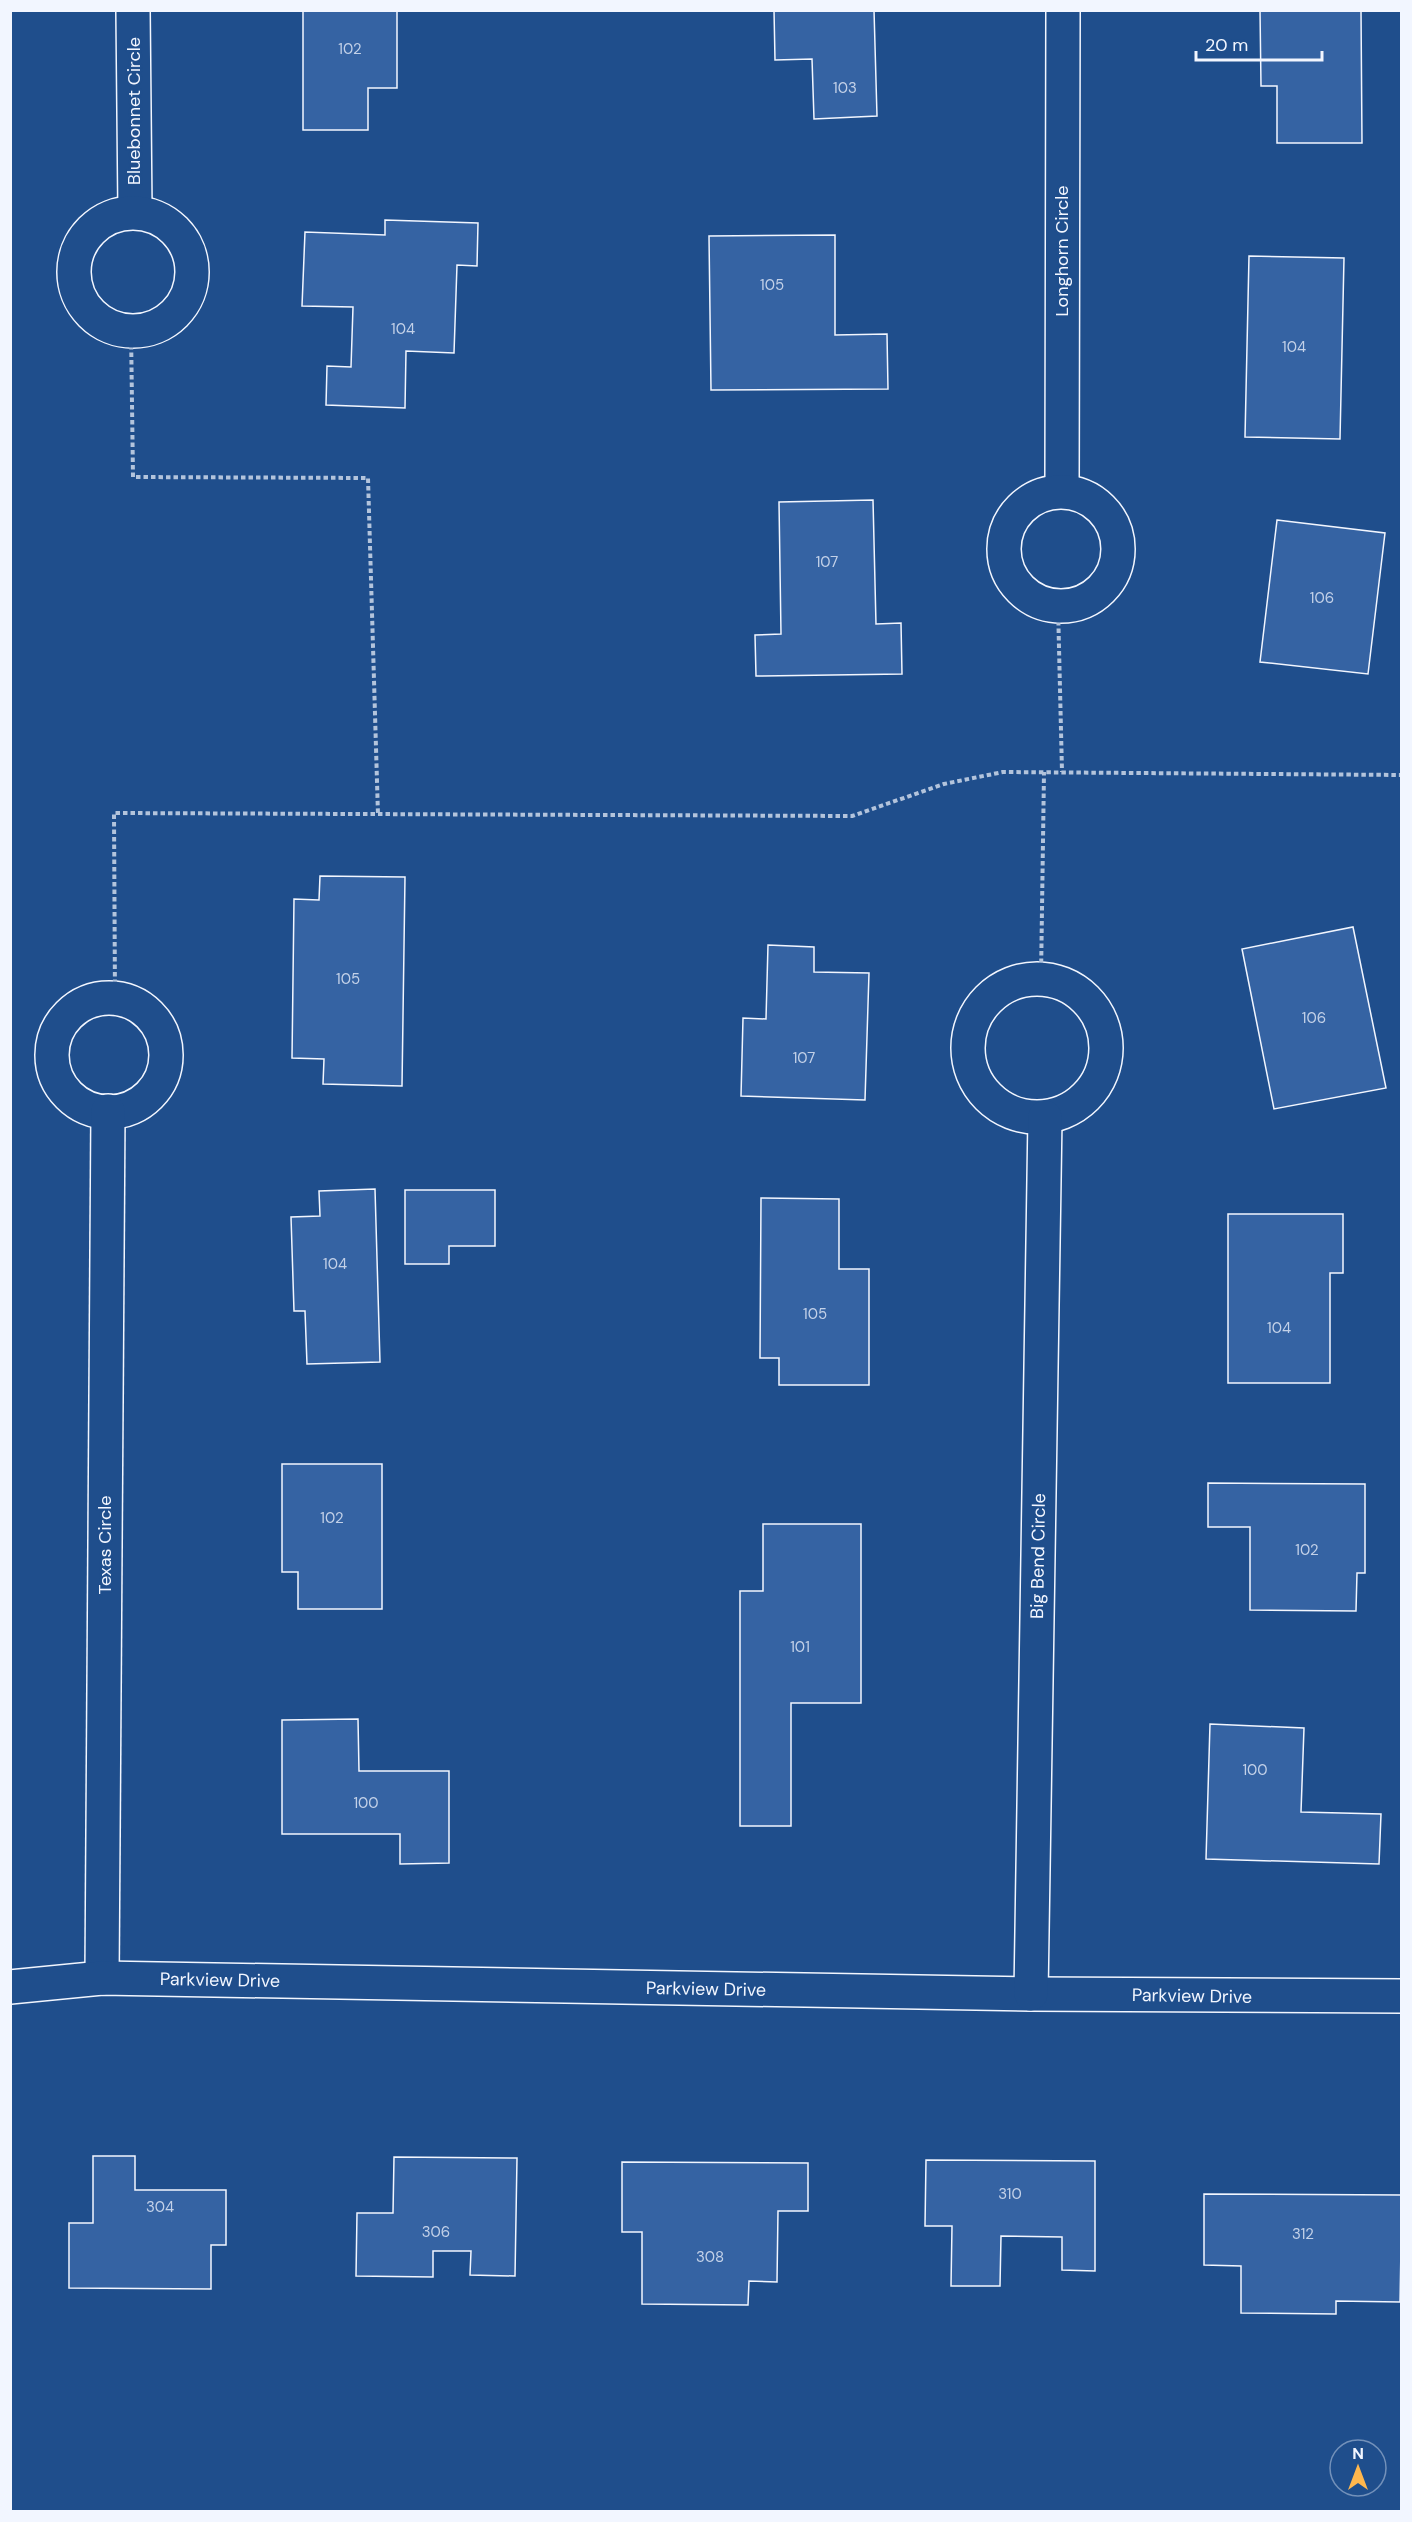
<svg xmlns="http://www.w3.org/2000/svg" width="1412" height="2522" viewBox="0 0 1412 2522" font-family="'DM Sans',sans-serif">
<rect width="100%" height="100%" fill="#1f4e8c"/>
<!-- building -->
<g fill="#3563a3" stroke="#f2f6ff" stroke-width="1.5">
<polygon points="303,10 397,10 397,88 368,88 368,130 303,130"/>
<polygon points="774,10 874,10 877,116 814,119 812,59 775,60"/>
<polygon points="1260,10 1361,10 1362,143 1277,143 1277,86 1261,86"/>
<polygon points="385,220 478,223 477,266 457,265 454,353 406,351 405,408 326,405 327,366 351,367 353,307 302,306 305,232 385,235"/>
<polygon points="835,235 835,335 887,334 888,389 711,390 709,236"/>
<polygon points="1249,256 1344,258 1340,439 1245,437"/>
<polygon points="873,500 876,624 901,623 902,674 756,676 755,635 781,634 779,502"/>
<polygon points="1277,520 1385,533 1368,674 1260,662"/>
<polygon points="320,876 405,877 402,1086 323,1084 324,1059 292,1058 294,899 319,900"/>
<polygon points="1353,927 1386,1088 1274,1109 1242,949"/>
<polygon points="768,945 814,947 814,972 869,973 865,1100 741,1096 743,1018 766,1019"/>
<polygon points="375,1189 380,1362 307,1364 305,1311 294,1311 291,1217 320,1216 319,1191"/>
<polygon points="405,1190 495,1190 495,1246 449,1246 449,1264 405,1264"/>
<polygon points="761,1198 839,1199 839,1269 869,1269 869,1385 779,1385 779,1358 760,1358"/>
<polygon points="1228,1214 1343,1214 1343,1273 1330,1273 1330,1383 1228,1383"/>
<polygon points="282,1464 382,1464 382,1609 298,1609 298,1572 282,1572"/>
<polygon points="1208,1483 1365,1484 1365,1573 1357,1573 1356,1611 1250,1610 1250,1527 1208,1527"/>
<polygon points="763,1524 861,1524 861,1703 791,1703 791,1826 740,1826 740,1591 763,1591"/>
<polygon points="358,1719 359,1771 449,1771 449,1863 400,1864 400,1834 282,1834 282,1720"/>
<polygon points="1210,1724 1304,1728 1301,1812 1381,1814 1379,1864 1206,1859"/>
<polygon points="93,2156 135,2156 135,2190 226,2190 226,2245 211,2245 211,2289 69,2288 69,2223 93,2223"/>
<polygon points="394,2157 517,2158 515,2276 470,2275 471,2251 433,2251 433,2277 356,2276 357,2213 393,2213"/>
<polygon points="926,2160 1095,2161 1095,2271 1062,2270 1062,2237 1001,2236 1000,2286 951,2286 952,2226 925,2226"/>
<polygon points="622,2162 808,2163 808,2211 778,2211 777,2282 749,2281 748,2305 642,2304 642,2232 622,2232"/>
<polygon points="1204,2194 1402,2195 1400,2302 1336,2301 1336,2314 1241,2313 1241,2266 1204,2265"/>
</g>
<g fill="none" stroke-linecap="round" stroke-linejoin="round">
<defs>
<g id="minor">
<polyline points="133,10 135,212"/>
<circle cx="133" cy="272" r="59"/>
<polyline points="1062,491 1063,10"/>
<circle cx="1061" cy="549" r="57"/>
<circle cx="1037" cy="1048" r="69"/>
<circle cx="109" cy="1055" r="57"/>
<polyline points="102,1978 108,1111"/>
<polyline points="10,1987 102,1978 1031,1994 1402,1996"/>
<polyline points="1031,1994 1045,1117"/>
</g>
</defs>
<!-- minor casing -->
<use href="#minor" stroke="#f2f6ff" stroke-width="36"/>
<!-- path -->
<g stroke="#b3c4dc" stroke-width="4" stroke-dasharray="4.5 3" stroke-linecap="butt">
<polyline points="131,330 133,477 368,478 378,815"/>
<polyline points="1058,606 1062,772"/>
<polyline points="1041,978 1044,772"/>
<polyline points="115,999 114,813 852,816 944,784 1003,772 1402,775"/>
</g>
<!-- minor -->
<use href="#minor" stroke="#1f4e8c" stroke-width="33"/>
</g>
<g text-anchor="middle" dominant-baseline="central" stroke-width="4.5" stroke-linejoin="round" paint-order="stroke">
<!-- number labels -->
<g font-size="15" fill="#c3d1e8">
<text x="350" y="49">102</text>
<text x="845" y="88">103</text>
<text x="772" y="285">105</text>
<text x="403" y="329">104</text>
<text x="1294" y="347">104</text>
<text x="827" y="562">107</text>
<text x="1322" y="598">106</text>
<text x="348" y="979">105</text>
<text x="1314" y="1018">106</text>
<text x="804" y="1058">107</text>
<text x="335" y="1264">104</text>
<text x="815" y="1314">105</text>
<text x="1279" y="1328">104</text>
<text x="332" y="1518">102</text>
<text x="1307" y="1550">102</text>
<text x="800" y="1647">101</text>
<text x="1255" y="1770">100</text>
<text x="366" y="1803">100</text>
<text x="1010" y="2194">310</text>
<text x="160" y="2207">304</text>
<text x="436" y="2232">306</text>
<text x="1303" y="2234">312</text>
<text x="710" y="2257">308</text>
</g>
<!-- street labels -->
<g font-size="18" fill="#f2f6ff" stroke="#1f4e8c">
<text transform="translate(134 111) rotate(-90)">Bluebonnet Circle</text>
<text transform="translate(1062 251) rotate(-90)">Longhorn Circle</text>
<text transform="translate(105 1545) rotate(-90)">Texas Circle</text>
<text transform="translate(1038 1556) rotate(-89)">Big Bend Circle</text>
<text transform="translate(220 1980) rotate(1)">Parkview Drive</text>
<text transform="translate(706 1989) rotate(1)">Parkview Drive</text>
<text transform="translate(1192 1996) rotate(1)">Parkview Drive</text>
</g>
</g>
<!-- border -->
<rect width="1412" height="2522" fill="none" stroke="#f2f6ff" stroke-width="24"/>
<!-- north arrow -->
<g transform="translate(1358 2468)"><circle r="28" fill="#1f4e8c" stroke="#7391ba" stroke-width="1.5"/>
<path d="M0-4.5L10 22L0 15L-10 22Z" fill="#ffb74d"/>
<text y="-9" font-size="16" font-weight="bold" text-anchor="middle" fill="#f2f6ff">N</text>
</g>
<!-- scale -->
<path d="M1196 51v9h126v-9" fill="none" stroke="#f2f6ff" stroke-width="3"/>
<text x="1205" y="51" font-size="18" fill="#f2f6ff" stroke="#1f4e8c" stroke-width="4.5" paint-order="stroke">20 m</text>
</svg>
